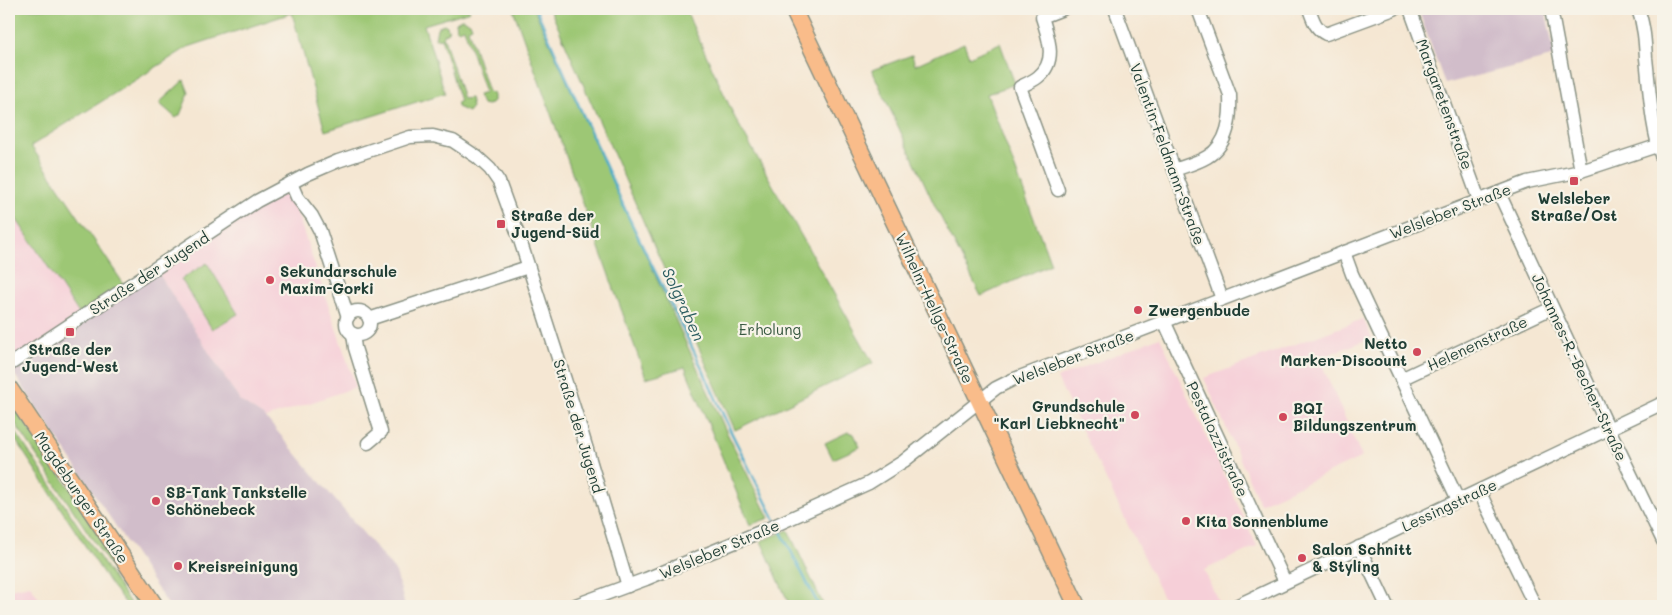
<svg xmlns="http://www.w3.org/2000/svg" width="1672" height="615" viewBox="0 0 1672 615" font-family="Mali,sans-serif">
<rect width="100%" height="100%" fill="#f7f3e8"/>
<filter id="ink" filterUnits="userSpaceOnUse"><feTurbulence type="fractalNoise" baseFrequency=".02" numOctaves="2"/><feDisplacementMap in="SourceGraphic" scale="10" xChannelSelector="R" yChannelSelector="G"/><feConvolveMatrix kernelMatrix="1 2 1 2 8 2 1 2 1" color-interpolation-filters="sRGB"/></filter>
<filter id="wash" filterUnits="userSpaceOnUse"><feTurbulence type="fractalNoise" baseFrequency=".0096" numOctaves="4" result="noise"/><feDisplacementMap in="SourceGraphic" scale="20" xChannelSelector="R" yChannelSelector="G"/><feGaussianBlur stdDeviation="1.12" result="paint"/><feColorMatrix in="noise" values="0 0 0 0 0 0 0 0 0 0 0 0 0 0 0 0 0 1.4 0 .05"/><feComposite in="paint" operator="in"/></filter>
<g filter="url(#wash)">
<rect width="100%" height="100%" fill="#f5e7d3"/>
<!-- built -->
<g fill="#f6cfd8">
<polygon points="288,186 356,387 266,418 240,401 157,271"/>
<polygon points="9,208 82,318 9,366"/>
<polygon points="1363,319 1372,338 1319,358 1362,457 1260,504 1204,378"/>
<polygon points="1160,337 1257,546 1204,570 1220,605 1217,606 1167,606 1057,378"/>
<polygon points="30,585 44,606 9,606 9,589"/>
</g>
<!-- industrial -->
<g fill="#d1bdca">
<polygon points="1418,9 1545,9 1555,56 1445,84"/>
<polygon points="157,271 240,401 266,418 396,572 405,606 169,606 9,366"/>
</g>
<!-- green -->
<g fill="#9dc774" stroke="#5e8254">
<polygon points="9,9 469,9 470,11 424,25 445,93 325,131 292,13 188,47 31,146 127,289 82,318 9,208"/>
<polygon points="513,9 534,9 727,433 769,518 750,525 685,367 646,378"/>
<polygon points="550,9 685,9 735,118 873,363 735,430"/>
<polygon points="461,19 464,19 471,24 472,27 468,29 488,92 493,94 493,101 488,105 482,104 478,95 485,93 464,28 457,30 456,22"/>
<polygon points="444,24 447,26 449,32 443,35 463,99 470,98 472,107 468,112 457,107 457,102 460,101 441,38 435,39 437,28"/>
<polygon points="964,43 969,57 1000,43 1015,84 987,94 1051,264 981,296 934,204 872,70 912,55 915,65"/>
<polygon points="184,80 189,93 180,115 176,118 159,103"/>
<polygon points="207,263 238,314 212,329 181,279"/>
<polygon points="9,398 149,606 137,606 9,414"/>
<polygon points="9,422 132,606 128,606 111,585 9,430"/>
<polygon points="848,432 854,434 860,447 833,459 825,443"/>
<polygon points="788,530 824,606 790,606 761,541"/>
</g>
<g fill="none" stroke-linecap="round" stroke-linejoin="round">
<!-- stream -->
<g stroke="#4aacc9" stroke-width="2.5">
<polyline points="536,9 627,214 704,372 730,430 775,520"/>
<polyline points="779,528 819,606"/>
</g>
</g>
</g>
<g filter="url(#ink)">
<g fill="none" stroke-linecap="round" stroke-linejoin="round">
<defs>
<g id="minor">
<polyline points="1115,9 1222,299"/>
<path d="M1309,9C1313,19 1315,29 1326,34L1394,9"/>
<polyline points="1410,9 1479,200"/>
<polyline points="1551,9 1581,171"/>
<path d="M1638,9C1644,25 1645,41 1646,58C1650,93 1651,128 1663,161"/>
<path d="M1174,170C1185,166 1197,163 1207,157C1229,144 1231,117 1230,95L1198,9"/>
<polyline points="291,183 297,197 312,216 320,231 348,317"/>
<path d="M1058,190L1020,87C1026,84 1033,81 1038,77C1058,61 1048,37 1042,17L1063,9"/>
<polyline points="1499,193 1609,429 1663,541"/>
<polyline points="1344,252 1352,274 1458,500"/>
<circle cx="358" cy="323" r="12"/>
<polyline points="369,319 528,267"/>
<polyline points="1164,321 1285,582"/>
<polyline points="353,334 355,348 381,432 368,443"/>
<polyline points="9,365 257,201 308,174 338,161 410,137 433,136 453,141 477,157 490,169 499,182 519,237 579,423 628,586"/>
<polyline points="1401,379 1552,308"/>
<polyline points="1479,491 1535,606"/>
<polyline points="1359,547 1387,606"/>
<polyline points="573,606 646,579 767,529 869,483 904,461 996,388 1012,380 1527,182 1581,171 1663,144"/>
<polyline points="1236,606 1663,403"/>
</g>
<g id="major">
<polyline points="793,9 1077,606"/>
<polyline points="9,388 155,606"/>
</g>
</defs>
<!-- minor casing -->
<use href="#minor" stroke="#8a9284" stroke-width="15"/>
<!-- major casing -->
<use href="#major" stroke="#8a9284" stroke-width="19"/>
<!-- minor -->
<use href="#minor" stroke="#fff" stroke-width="12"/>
<!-- major -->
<use href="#major" stroke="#f9bc8a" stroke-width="16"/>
</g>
</g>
<!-- markers -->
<g fill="#d1495b" stroke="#f7f3e8" stroke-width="2">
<rect x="1569" y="176" width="10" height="10" rx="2.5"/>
<rect x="496" y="219" width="10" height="10" rx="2.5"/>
<circle cx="270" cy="280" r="5"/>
<circle cx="1138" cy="310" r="5"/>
<rect x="65" y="327" width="10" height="10" rx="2.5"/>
<circle cx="1417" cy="352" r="5"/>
<circle cx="1135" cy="415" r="5"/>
<circle cx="1283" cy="417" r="5"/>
<circle cx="156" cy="501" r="5"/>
<circle cx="1186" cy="521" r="5"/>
<circle cx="1302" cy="558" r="5"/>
<circle cx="178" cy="566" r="5"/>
</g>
<g text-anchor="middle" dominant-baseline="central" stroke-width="4.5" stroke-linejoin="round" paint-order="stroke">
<!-- street labels -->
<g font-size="15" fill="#1f3d34" stroke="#f7f3e8">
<text transform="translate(1445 104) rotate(70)">Margaretenstraße</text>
<text transform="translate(1168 154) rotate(70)">Valentin-Feldmann-Straße</text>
<text transform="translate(1450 211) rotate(-21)">Welsleber Straße</text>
<text transform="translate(149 273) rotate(-33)">Straße der Jugend</text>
<text transform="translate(935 308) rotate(65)">Wilhelm-Hellge-Straße</text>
<text transform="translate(1477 343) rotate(-25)">Helenenstraße</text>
<text transform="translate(1073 357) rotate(-21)">Welsleber Straße</text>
<text transform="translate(1580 367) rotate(65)">Johannes-R.-Becher-Straße</text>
<text transform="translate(579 426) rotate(73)">Straße der Jugend</text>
<text transform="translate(1218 439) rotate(65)">Pestalozzistraße</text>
<text transform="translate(82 497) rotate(56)">Magdeburger Straße</text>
<text transform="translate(1449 505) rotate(-25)">Lessingstraße</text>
<text transform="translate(719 549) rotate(-23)">Welsleber Straße</text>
</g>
<!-- poi labels -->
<g font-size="15" font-weight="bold" fill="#1f3d34" stroke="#f7f3e8" text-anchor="start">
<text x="1574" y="198" text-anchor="middle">Welsleber<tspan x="1574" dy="17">Straße/Ost</tspan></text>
<text x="511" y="215">Straße der<tspan x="511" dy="17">Jugend-Süd</tspan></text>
<text x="280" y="271">Sekundarschule<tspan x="280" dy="17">Maxim-Gorki</tspan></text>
<text x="1148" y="310">Zwergenbude</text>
<text x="1407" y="343" text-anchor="end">Netto<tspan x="1407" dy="17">Marken-Discount</tspan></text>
<text x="70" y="349" text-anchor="middle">Straße der<tspan x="70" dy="17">Jugend-West</tspan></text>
<text x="1125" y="406" text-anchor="end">Grundschule<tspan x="1125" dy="17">"Karl Liebknecht"</tspan></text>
<text x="1293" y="408">BQI<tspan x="1293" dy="17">Bildungszentrum</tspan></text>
<text x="166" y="492">SB-Tank Tankstelle<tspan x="166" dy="17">Schönebeck</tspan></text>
<text x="1196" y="521">Kita Sonnenblume</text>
<text x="1312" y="549">Salon Schnitt<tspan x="1312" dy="17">&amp; Styling</tspan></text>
<text x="188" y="566">Kreisreinigung</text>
</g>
<!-- park labels -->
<g font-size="15" fill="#385941" stroke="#f7f3e8">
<text x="770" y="329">Erholung</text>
</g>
<!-- water labels -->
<g font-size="16" font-style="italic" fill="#2c5e61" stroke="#f7f3e8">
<text transform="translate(684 304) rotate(65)">Solgraben</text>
</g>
</g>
<!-- margin -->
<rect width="1672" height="615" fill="none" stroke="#f7f3e8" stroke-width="30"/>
</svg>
